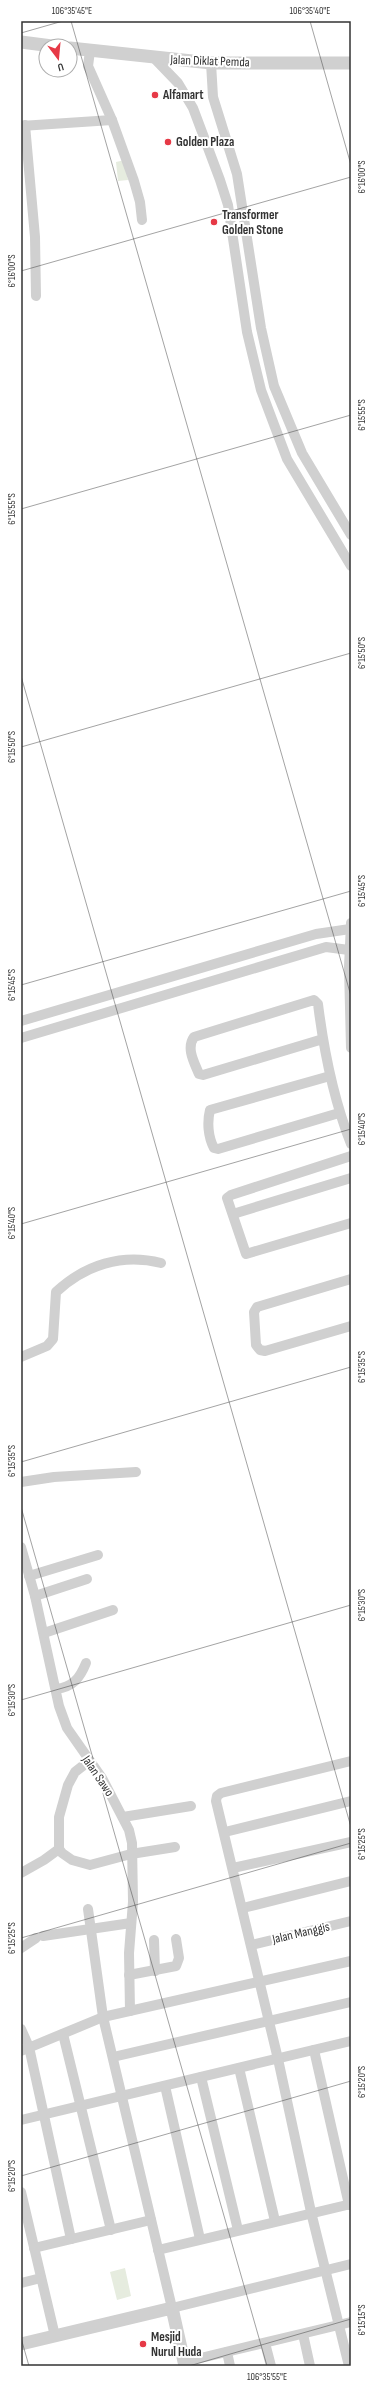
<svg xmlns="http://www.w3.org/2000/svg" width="372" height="2387" viewBox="0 0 372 2387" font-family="'Sofia Sans Condensed',sans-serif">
<rect width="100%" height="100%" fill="#fff"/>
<!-- grass -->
<g fill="#e6ecdf">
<polygon points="125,160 128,180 118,181 116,162"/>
<polygon points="125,2268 131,2296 117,2300 110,2272"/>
</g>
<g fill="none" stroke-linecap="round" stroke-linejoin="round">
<!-- minor -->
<g stroke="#d0d0d0" stroke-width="10">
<polyline points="90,51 88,66 112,120 134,181 140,202 142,220"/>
<polyline points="154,58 178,83 193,108 220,180 228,205 247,332 261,390 287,459 351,566"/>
<polyline points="211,63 213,97 237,174 261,328 274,386 302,453 351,535"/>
<polyline points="25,125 35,237 36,296"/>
<polyline points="21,126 112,120"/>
<polyline points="351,923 349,967 351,1048"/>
<polyline points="21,1021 316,934 350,929"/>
<polyline points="21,1038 326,947 349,950"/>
<path d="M323,1039L203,1075L199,1074C194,1062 186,1048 194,1037L314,1000L318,1004C324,1052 333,1098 351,1144"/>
<path d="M330,1076L210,1110C207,1122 208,1137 214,1148L218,1149L339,1113"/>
<polyline points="351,1156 231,1195 227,1198 246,1254 351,1223"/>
<polyline points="233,1214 351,1178"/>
<polyline points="351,1279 257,1307 254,1312 256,1345 260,1350 265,1351 351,1326"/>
<path d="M21,1357L47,1346L53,1339L56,1292C85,1265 122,1253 161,1263"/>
<polyline points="21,1482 54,1477 136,1472"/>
<polyline points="21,1547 35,1596 59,1706 67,1728 102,1778 129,1830 132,1843 133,1902 129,1953 130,2011"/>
<polyline points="29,1576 98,1555"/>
<polyline points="35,1596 87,1579"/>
<polyline points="44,1633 113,1610"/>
<path d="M56,1689C73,1687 80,1678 86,1663"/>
<polyline points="89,1761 75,1772 68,1785 59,1817 59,1849 62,1853 72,1860 90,1865 131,1854 175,1847"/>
<polyline points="123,1817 191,1806"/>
<polyline points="225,1832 351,1801"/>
<polyline points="233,1868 351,1842"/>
<polyline points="21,1873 44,1860 59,1849"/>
<polyline points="243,1908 351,1881"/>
<polyline points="88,1909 103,2017 172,2308 351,2264"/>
<polyline points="43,1936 131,1923"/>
<polyline points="154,1940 155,1971"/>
<polyline points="251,1945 351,1921"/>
<polyline points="21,1948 36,1938"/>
<polyline points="129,1975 176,1966 179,1958 176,1939"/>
<polyline points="21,2029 29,2047 71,2239"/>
<polyline points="63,2034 111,2230"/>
<polyline points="314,2050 349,2205"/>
<polyline points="21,2051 103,2017 351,1961"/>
<polyline points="113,2057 351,2002"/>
<polyline points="239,2068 275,2221"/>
<polyline points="201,2077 238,2230"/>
<polyline points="165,2086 200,2239"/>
<polyline points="21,2120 351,2041"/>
<polyline points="21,2192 55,2336"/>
<polyline points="34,2248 151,2220"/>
<polyline points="158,2250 351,2204"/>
<polyline points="21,2283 41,2278"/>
<polyline points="303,2334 310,2366"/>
<polyline points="265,2343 271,2366"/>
<polyline points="227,2352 230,2366"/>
<polyline points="184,2362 351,2322"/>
<polyline points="349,2366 311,2212 278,2059 216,1801 217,1796 221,1793 351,1761"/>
</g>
<!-- tertiary -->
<g stroke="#d0d0d0" stroke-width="13">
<polyline points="21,42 52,46"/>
<polyline points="70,48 211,63 351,63"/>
<polyline points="21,2344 172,2308 185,2366"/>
</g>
</g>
<!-- ticks -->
<path fill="none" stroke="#333" stroke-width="1" stroke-opacity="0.45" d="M71,21L351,996M310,21L351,165M21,33L63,21M21,271L351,177M21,509L351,415M21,676L351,1827M21,747L351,653M21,985L351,891M21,1224L351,1129M21,1462L351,1367M21,1507L267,2366M21,1700L351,1605M21,1938L351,1843M21,2176L351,2081M21,2338L29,2366M189,2366L351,2319"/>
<!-- markers -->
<g fill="#e63946" stroke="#fff" stroke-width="1.5">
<circle cx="155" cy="95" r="4"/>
<circle cx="168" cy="142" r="4"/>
<circle cx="214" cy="222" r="4"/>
<circle cx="143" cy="2344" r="4"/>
</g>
<g text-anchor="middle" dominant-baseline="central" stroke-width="4" stroke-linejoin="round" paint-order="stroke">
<!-- street labels -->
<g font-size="13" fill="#333" stroke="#fff">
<text transform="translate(210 61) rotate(2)">Jalan Diklat Pemda</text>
<text transform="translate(98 1776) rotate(56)">Jalan Sawo</text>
<text transform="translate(301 1933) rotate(-13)">Jalan Manggis</text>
</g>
<!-- poi labels -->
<g font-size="13" font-weight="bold" fill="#333" stroke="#fff" text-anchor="start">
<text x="163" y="95">Alfamart</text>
<text x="176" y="142">Golden Plaza</text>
<text x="222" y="215">Transformer<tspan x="222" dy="15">Golden Stone</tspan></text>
<text x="151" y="2337">Mesjid<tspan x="151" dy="15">Nurul Huda</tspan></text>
</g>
</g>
<!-- border -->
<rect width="372" height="2387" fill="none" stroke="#ffffff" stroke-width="44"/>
<!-- north arrow -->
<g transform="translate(58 58) rotate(164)"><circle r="19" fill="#ffffff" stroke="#adadad"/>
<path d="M0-3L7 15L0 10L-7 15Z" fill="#e63946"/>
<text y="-6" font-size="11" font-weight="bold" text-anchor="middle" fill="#333333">U</text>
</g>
<rect x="22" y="22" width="328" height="2343" fill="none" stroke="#333" stroke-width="1.5"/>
<g font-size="10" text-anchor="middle" fill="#333">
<text x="72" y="14">106°35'45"E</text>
<text x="310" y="14">106°35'40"E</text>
<text transform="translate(361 177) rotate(-90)" y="4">6°16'00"S</text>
<text transform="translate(11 271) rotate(-90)" y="4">6°16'00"S</text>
<text transform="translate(361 415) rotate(-90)" y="4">6°15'55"S</text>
<text transform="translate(11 509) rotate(-90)" y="4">6°15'55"S</text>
<text transform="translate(361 653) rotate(-90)" y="4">6°15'50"S</text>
<text transform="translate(11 747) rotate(-90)" y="4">6°15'50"S</text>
<text transform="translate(361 891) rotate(-90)" y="4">6°15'45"S</text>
<text transform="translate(11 985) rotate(-90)" y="4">6°15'45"S</text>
<text transform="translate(361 1129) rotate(-90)" y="4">6°15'40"S</text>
<text transform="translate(11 1223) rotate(-90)" y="4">6°15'40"S</text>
<text transform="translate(361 1367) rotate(-90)" y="4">6°15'35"S</text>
<text transform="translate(11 1461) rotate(-90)" y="4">6°15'35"S</text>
<text transform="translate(361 1605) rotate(-90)" y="4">6°15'30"S</text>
<text transform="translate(11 1700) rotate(-90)" y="4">6°15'30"S</text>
<text transform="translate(361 1844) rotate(-90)" y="4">6°15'25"S</text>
<text transform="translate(11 1938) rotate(-90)" y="4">6°15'25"S</text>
<text transform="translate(361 2082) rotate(-90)" y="4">6°15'20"S</text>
<text transform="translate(11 2176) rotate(-90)" y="4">6°15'20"S</text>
<text transform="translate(361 2320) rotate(-90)" y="4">6°15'15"S</text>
<text x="267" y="2380">106°35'55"E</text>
</g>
</svg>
